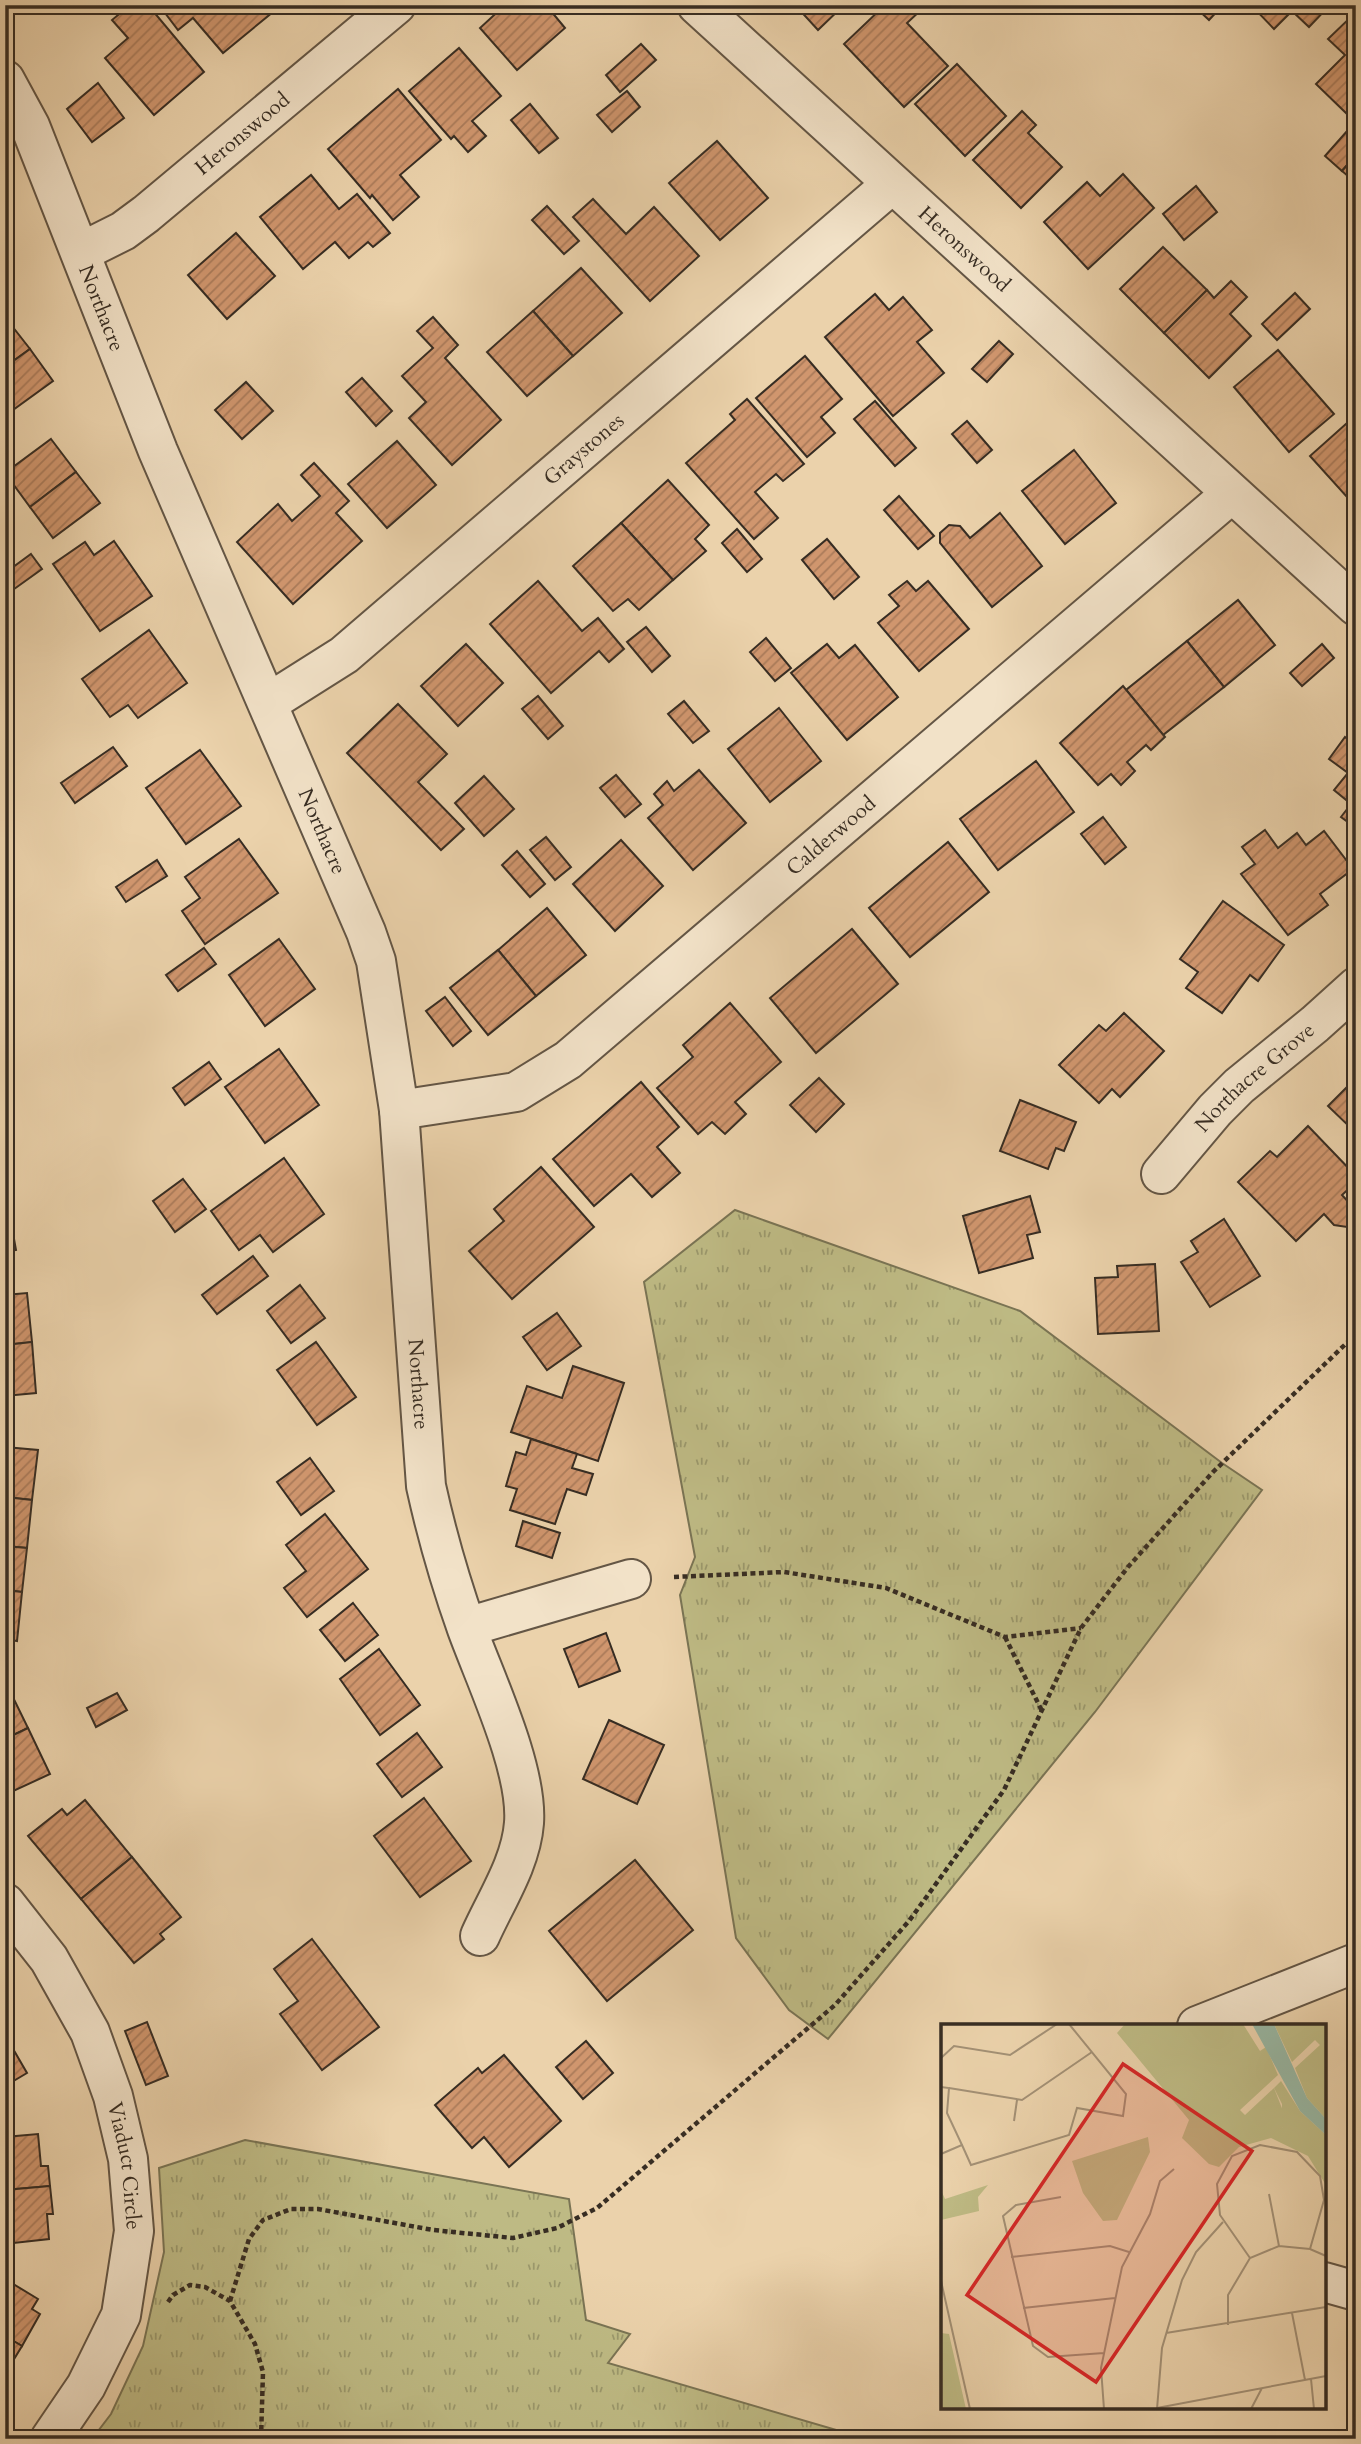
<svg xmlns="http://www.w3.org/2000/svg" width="1361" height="2444" viewBox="0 0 1361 2444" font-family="Cardo,serif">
<defs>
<pattern id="grass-tufts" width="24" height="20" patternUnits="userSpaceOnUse" patternTransform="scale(1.75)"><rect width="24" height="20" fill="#beba84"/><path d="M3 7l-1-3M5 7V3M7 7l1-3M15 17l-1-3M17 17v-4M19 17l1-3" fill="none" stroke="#9b986c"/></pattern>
<pattern id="building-hatch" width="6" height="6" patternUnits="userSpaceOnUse" patternTransform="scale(1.75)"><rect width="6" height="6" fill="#d0966e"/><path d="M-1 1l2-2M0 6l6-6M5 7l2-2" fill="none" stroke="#aa7b5a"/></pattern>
</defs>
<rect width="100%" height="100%" fill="#ebd2ab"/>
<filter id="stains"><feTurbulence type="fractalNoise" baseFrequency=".00286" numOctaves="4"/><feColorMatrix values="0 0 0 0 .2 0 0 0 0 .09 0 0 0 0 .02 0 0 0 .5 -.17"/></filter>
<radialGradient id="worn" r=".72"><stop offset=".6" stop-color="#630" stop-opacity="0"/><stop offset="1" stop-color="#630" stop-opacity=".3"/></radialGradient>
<!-- grass -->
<g fill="url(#grass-tufts)" stroke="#7a7454" stroke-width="2">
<polygon points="735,1210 1020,1311 1222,1463 1262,1490 1095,1712 828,2039 789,2010 736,1938 680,1595 695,1557 644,1282"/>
<polygon points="245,2140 569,2199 586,2320 630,2334 608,2363 867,2439 92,2439 111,2414 143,2346 164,2252 159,2168"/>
</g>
<!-- building -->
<g fill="url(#building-hatch)" stroke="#372d23" stroke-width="2">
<polygon points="130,5 148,5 204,72 154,115 105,58 128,38 112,20"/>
<polygon points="159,5 268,5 273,12 223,53 193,18 178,30"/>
<polygon points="505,5 546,5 565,28 517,70 480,28"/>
<polygon points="795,5 844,5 818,30"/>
<polygon points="885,5 921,5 923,8 907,23 948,66 904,107 844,44"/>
<polygon points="1193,5 1223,5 1209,20"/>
<polygon points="1251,5 1330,5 1309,27 1292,11 1274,29"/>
<polygon points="1356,12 1356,103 1346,113 1316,84 1345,55 1328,39"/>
<polygon points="641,44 656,60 620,92 606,75"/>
<polygon points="459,48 501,96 472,121 486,136 468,152 454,136 451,139 409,91"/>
<polygon points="957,64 1006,116 965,156 915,104"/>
<polygon points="98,83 124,118 92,142 67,109"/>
<polygon points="398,89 441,140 400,175 419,197 393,220 372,195 370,198 328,149"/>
<polygon points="627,91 640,107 612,132 597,115"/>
<polygon points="530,104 558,138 539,153 511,120"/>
<polygon points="1022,111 1036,125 1028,133 1062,167 1021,208 973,160"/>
<polygon points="1356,121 1356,155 1342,171 1325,156"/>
<polygon points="717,141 768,198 720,240 669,183"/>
<polygon points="1356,155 1356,183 1342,171"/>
<polygon points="1123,174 1154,208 1088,269 1044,222 1087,182 1100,196"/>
<polygon points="311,175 339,209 357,194 390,233 373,247 368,242 349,258 335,242 303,269 260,217"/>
<polygon points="1196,186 1217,212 1184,240 1163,214"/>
<polygon points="593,199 626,234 654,207 699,256 650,301 573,217"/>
<polygon points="547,206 579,241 564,254 532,220"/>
<polygon points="236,233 275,276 227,319 188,275"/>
<polygon points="1163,247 1207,290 1164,333 1120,289"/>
<polygon points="581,268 622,313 573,356 533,311"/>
<polygon points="1231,281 1247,297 1230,314 1251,336 1209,378 1164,333 1207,290 1214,298"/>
<polygon points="1295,293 1310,309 1277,340 1262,324"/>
<polygon points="875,294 889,310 903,297 932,330 917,342 944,373 893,416 825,337"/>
<polygon points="533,311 573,356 527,396 487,352"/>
<polygon points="5,317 30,349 5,367"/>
<polygon points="433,317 458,345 445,358 501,420 452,465 409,418 426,402 402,376 433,348 417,331"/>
<polygon points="999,341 1013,354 987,382 972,369"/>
<polygon points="30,349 53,381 6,415 5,367"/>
<polygon points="1278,350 1334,414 1289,452 1234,387"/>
<polygon points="805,356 842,399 821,417 835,433 807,457 756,398"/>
<polygon points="362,378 392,411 376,426 346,392"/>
<polygon points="246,382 273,411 242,439 215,410"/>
<polygon points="747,399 804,464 783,481 776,474 755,492 778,518 754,539 686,463 735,420 730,414"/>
<polygon points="875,401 916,448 895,466 854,419"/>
<polygon points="1356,415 1356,507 1310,456"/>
<polygon points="967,421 992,450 977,463 952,434"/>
<polygon points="51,439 76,472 30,507 5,473"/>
<polygon points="397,441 436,485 387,528 348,484"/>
<polygon points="1074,450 1116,503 1065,544 1022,491"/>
<polygon points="314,463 349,501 336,513 362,541 293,604 237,542 278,504 292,521 320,496 301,475"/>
<polygon points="76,472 100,503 53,538 30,507"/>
<polygon points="668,480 709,525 695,539 706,551 673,580 621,523"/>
<polygon points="899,496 934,536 918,549 884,510"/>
<polygon points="1000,513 1042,566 992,607 940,543 940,533 949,525 960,526 970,538"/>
<polygon points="621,523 673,580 639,610 628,599 613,611 573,566"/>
<polygon points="737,529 762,559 747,572 722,543"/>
<polygon points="827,539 859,577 834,599 802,560"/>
<polygon points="114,541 152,596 100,631 53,564 85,542 94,555"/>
<polygon points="31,554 42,569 10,592 5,586 5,573"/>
<polygon points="538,581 582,631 598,618 624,649 609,662 599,651 551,693 490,624"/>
<polygon points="907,581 916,591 928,581 969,629 919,671 878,623 899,606 889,595"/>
<polygon points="1238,600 1275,645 1224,687 1187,641"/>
<polygon points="646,627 670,656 652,672 627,642"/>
<polygon points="149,630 187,683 138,718 128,705 110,717 82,679"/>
<polygon points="766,638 791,668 775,681 750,652"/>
<polygon points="1187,641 1224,687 1163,735 1126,690"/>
<polygon points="466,644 503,683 458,726 421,686"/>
<polygon points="827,644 839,658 855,645 898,697 847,740 791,673"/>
<polygon points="1322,644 1334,658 1302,686 1290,673"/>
<polygon points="1123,686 1165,737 1151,750 1146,745 1127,762 1135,771 1121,785 1111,774 1098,785 1060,743"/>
<polygon points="538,696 563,726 548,739 522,709"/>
<polygon points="684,701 709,731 693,743 668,714"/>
<polygon points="398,704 447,754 418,782 464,829 441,850 347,753"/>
<polygon points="779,708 821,761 770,802 728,749"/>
<polygon points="1345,737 1356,746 1356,828 1341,817 1351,804 1334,790 1348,773 1329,759"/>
<polygon points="113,747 127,766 75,803 61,783"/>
<polygon points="200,750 241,806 186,844 146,788"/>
<polygon points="1036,761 1074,812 998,870 960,819"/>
<polygon points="699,770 746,823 693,870 648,818 663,805 654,794 667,781 674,791"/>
<polygon points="616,775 641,804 625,817 600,788"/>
<polygon points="484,776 514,809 484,836 455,803"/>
<polygon points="1103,817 1126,847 1105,864 1081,834"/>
<polygon points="1265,830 1278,848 1297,833 1306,845 1324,831 1353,869 1320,894 1328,905 1288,935 1241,874 1255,864 1242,847"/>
<polygon points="546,837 571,867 555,880 530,850"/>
<polygon points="239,839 278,893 205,944 182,911 200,898 185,877"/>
<polygon points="621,840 663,886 615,931 573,884"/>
<polygon points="948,842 989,892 910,957 869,908"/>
<polygon points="517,851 545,884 530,897 502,865"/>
<polygon points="157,860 167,876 126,902 116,887"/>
<polygon points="1223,901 1284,945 1258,981 1250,975 1222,1013 1186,988 1198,972 1180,959"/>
<polygon points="547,908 586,955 536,996 498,950"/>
<polygon points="852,929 898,984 816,1053 770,998"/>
<polygon points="279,939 315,989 265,1026 229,975"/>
<polygon points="204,948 216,964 178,991 166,975"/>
<polygon points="498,950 536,996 488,1035 450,988"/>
<polygon points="445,997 471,1031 453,1046 426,1011"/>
<polygon points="730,1003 781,1062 735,1102 746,1114 725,1134 712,1122 698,1134 657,1088 693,1057 683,1045"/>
<polygon points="1124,1013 1164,1051 1120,1097 1112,1089 1099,1103 1059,1065 1099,1025 1106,1031"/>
<polygon points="279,1049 319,1105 265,1143 225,1087"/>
<polygon points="209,1062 221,1079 185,1105 173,1088"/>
<polygon points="819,1078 844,1104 816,1132 790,1105"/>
<polygon points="1356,1078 1356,1133 1328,1106"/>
<polygon points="641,1082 679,1127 657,1147 680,1173 652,1197 631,1174 594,1206 553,1159"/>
<polygon points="1020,1100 1076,1122 1064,1151 1056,1148 1048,1169 1000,1151"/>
<polygon points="1308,1126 1356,1176 1356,1182 1342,1195 1352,1206 1354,1217 1347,1227 1334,1225 1324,1214 1296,1241 1238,1182 1270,1151 1277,1157"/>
<polygon points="284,1158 324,1214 273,1252 260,1235 239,1250 211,1211"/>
<polygon points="541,1167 594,1227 512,1299 469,1251 504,1221 494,1209"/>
<polygon points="183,1179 206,1209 175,1232 153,1201"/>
<polygon points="1030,1196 1040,1232 1027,1235 1033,1258 979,1273 963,1216"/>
<polygon points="5,1200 7,1200 16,1250 5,1252"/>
<polygon points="1224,1219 1260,1276 1210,1307 1181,1262 1198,1252 1191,1241"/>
<polygon points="253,1256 268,1276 217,1314 202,1295"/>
<polygon points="1155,1264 1159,1331 1098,1334 1095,1278 1118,1277 1117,1266"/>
<polygon points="300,1285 325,1318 291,1343 267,1311"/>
<polygon points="27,1293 32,1342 5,1345 5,1295"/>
<polygon points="557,1313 581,1346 547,1370 523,1337"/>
<polygon points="32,1342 36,1393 5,1396 5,1345"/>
<polygon points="316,1342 356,1397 317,1425 277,1370"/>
<polygon points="573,1366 624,1383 598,1461 511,1432 527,1386 562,1398"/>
<polygon points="531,1439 577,1454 572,1468 593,1474 586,1495 567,1489 555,1524 510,1510 517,1489 506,1486 516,1452 526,1455"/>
<polygon points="5,1447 38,1450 32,1500 5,1497"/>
<polygon points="310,1458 334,1491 301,1515 277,1482"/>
<polygon points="5,1497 32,1500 27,1548 5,1546"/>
<polygon points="325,1514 368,1569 307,1617 284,1588 306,1571 286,1545"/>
<polygon points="523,1521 560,1533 552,1558 516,1546"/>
<polygon points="5,1546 27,1548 22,1592 5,1590"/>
<polygon points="5,1590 22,1592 17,1641 5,1639"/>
<polygon points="353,1603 378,1635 345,1661 320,1630"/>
<polygon points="606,1633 620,1671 579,1687 564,1649"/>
<polygon points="379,1649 420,1705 380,1735 340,1679"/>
<polygon points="6,1683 28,1728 5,1739 5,1684"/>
<polygon points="117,1693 127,1710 96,1727 87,1708"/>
<polygon points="609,1720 664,1745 637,1804 583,1779"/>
<polygon points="28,1728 50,1774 9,1793 5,1785 5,1739"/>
<polygon points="417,1733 442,1767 402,1797 377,1764"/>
<polygon points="424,1798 471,1861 420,1897 374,1836"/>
<polygon points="85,1800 132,1857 81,1899 28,1836 62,1809 67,1815"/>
<polygon points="132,1857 181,1917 160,1934 164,1939 134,1963 81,1899"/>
<polygon points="635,1860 693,1930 607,2001 549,1931"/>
<polygon points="312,1939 379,2027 322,2070 280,2014 298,2001 274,1969"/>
<polygon points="147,2022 168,2076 146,2085 125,2031"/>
<polygon points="5,2035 27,2073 5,2086"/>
<polygon points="586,2041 613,2073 583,2099 556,2067"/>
<polygon points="504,2055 561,2121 509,2167 484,2137 472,2148 435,2105 478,2068 482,2073"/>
<polygon points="38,2134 41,2166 48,2166 50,2186 5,2190 5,2137"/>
<polygon points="50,2186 53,2214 47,2214 49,2239 5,2244 5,2190"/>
<polygon points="5,2279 38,2299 32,2309 40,2314 22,2346 5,2336"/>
<polygon points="5,2336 22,2346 5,2374"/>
</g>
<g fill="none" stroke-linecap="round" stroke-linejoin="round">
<defs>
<g id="minor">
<path id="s1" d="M697,5L1356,606"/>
<path id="s2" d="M5,80L30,126L158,451L366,932L376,961L399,1110L426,1486C437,1536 450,1581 467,1629C486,1681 528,1769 524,1823C521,1863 496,1900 480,1936"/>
<path id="s3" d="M81,252L123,231L146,214L396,5"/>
<path id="s4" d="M268,703L344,655L892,184"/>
<path id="s5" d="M399,1110L516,1092L568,1060L1231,494"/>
<path id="s6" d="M1161,1174L1215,1110L1239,1086L1315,1024L1356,987"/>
<polyline points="467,1627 631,1579"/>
<path id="s7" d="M5,1903L49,1959L90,2032L113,2096L128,2159L134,2231L121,2315L86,2386L50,2439"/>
<polyline points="1197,2026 1356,1963"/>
<polyline points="1324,2282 1356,2291"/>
</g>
</defs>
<!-- minor casing -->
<use href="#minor" stroke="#645645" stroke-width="42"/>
<!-- path -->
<g stroke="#372d23" stroke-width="4.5" stroke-dasharray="5 3.5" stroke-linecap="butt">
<polyline points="674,1577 784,1572 886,1588 1005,1637 1081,1628"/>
<polyline points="1005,1637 1042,1711"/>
<polyline points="230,2301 249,2239 263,2220 291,2209 318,2209 433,2230 513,2238 557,2228 597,2208 835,2005 909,1921 1004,1790 1081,1628 1128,1567 1213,1472 1356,1334"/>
<polyline points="168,2302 173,2295 190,2285 205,2287 230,2301 255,2344 263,2372 261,2439"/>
</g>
<!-- minor -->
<use href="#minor" stroke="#f2e2c8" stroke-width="38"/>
</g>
<g text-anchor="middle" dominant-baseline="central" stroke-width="7" stroke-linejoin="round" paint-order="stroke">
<!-- street labels -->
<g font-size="21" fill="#372d23" stroke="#f2e2c8">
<text stroke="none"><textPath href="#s3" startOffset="201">Heronswood</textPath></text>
<text stroke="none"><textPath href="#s1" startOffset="362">Heronswood</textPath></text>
<text stroke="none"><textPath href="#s2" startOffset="248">Northacre</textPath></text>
<text stroke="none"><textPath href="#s4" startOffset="406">Graystones</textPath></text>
<text stroke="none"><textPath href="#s2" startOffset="816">Northacre</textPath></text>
<text stroke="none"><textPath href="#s5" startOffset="525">Calderwood</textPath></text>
<text stroke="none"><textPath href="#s6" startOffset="135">Northacre Grove</textPath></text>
<text stroke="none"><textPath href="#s2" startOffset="1382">Northacre</textPath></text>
<text stroke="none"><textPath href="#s7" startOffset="294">Viaduct Circle</textPath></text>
</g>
</g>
<!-- overview -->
<g transform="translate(941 2024)">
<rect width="385" height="385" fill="#ebd2ab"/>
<path d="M184,0H302L319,27L325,23L337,51L299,86L304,91L333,64L344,92L341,103L385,142V161L367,132L330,114L298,123L278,143L268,140L241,114L248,96L176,9ZM333,0H385V95L366,74L354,44L379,21L374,16L351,38ZM207,113L209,128L176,196L162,197L142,169L131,137ZM47,161L37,173L38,187L0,196V166L4,175ZM0,309L8,310L25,385H0Z" fill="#beba84"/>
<path d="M340,57L359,87L385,111V142L346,116L341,103V80L333,64Z" fill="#beba84"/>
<path d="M0,340H4L10,382L0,383Z" fill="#beba84"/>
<path d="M311,0H333L366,74L385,95V111L359,87Z" fill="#99b8a4"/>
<path fill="none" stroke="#a39075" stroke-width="2" d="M0,34L13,22L69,31L116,0M0,63L8,64L6,89L21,121L0,130M8,64L81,76L151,28M73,97L76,76M21,121L30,141L128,111L136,84L182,92L185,70L128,0M328,170L338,222M120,173L75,181L62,192L92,322L107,333L163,329M70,233L169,222L188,228M309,234L279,191L276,160L291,132L319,121L356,128L379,152L383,176L369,225M0,257L29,385M82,284L174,274M351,289L364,356M287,301V271L309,234L338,222L369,225L385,232M225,309L385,283M370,355L373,385M216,384L385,352M163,385L160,344L181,243L209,190L219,157L233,145M216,385L221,324L241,256L255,228L282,198M310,385L321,364"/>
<path fill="#d62828" fill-opacity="0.15" stroke="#d62828" stroke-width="3.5" d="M182,40L311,127L155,358L26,271Z"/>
<rect width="385" height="385" fill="none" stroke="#372d23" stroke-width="3.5"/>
</g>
<!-- margin -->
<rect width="1361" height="2444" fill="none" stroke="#ebd2ab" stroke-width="28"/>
<rect x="7" y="7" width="1347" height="2430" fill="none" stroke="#372d23" stroke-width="3.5"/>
<rect x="14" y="14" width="1333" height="2416" fill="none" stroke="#372d23" stroke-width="2"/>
<rect width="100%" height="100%" filter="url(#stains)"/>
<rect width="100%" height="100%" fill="url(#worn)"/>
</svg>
